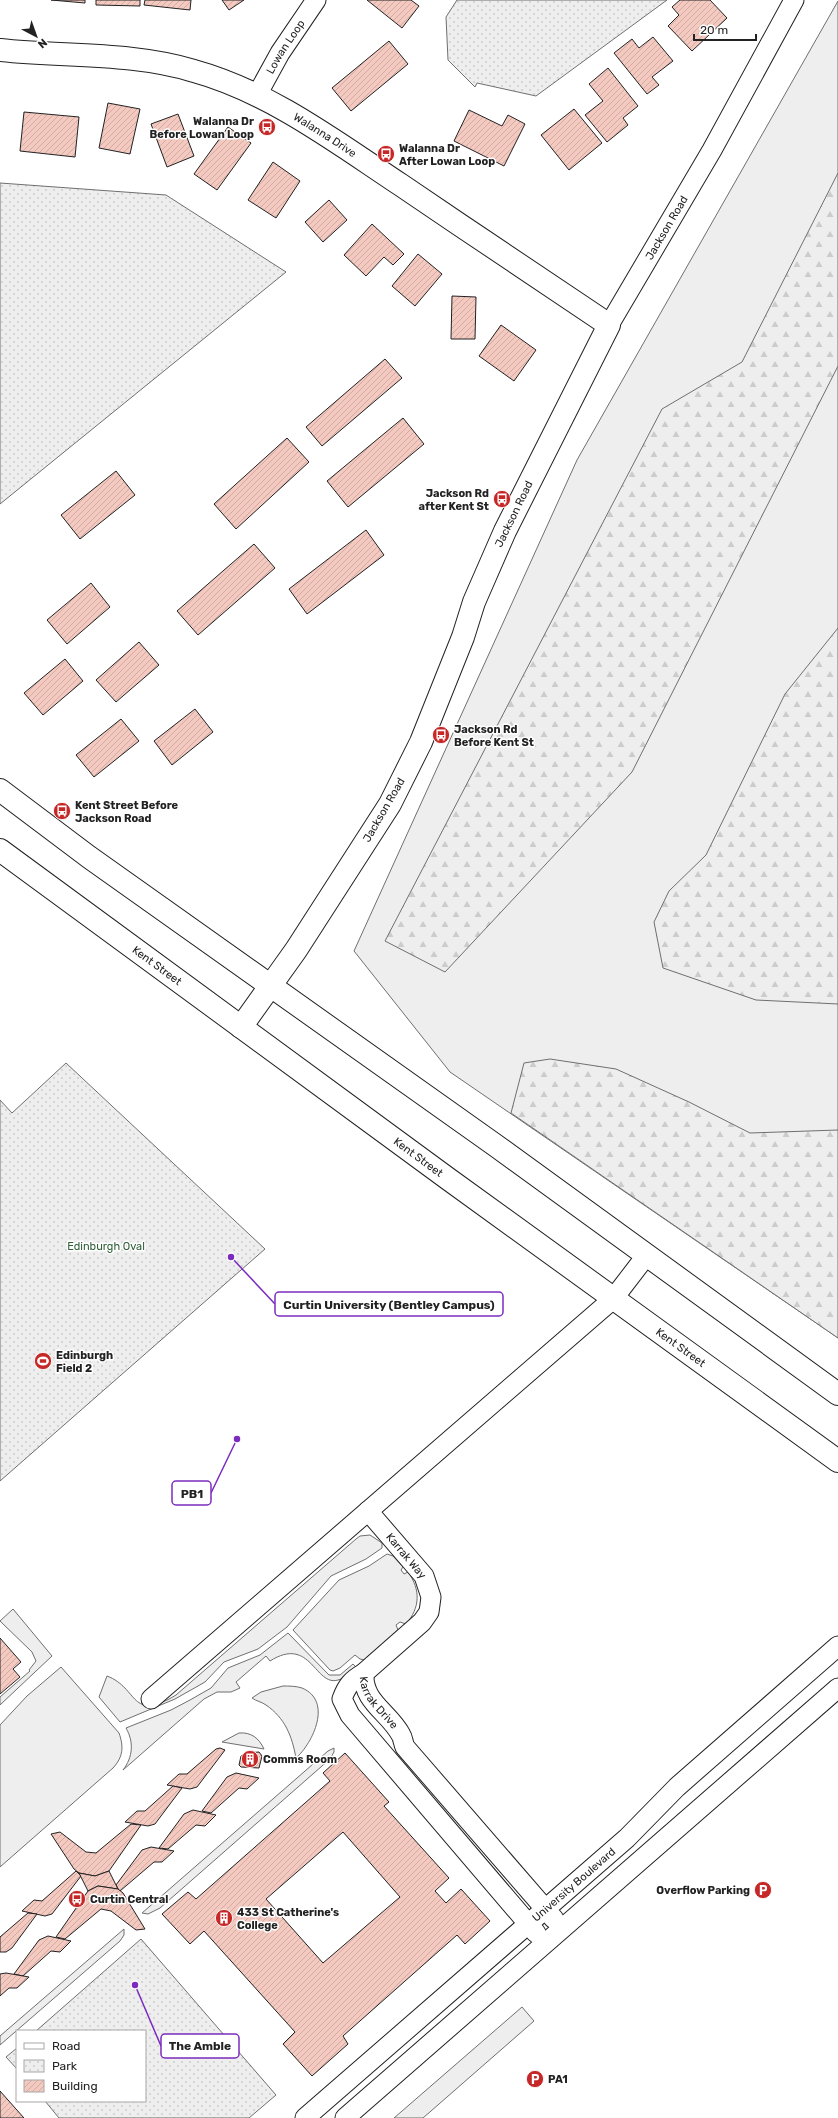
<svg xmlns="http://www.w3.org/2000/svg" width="838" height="2118" viewBox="0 0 838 2118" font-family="Rubik,sans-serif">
<defs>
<pattern id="forest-firs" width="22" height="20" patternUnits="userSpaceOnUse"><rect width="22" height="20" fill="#eee"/><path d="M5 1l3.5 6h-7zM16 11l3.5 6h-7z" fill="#ccc"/></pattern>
<pattern id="park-dots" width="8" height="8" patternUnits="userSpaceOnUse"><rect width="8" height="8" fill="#eee"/><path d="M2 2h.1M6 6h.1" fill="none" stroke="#ccc" stroke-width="1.8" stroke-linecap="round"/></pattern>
<pattern id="building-hatch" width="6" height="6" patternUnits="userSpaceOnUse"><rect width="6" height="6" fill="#f3c9c0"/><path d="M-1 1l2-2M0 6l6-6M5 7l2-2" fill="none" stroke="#d0aca5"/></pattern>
</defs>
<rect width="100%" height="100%" fill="#fff"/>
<!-- green -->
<g fill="#eee" stroke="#6f6f6f">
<polygon points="838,1 838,1338 450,1072 354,951 577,460"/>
<path d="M370,1535L382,1543V1548L366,1559L331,1576L287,1627L258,1649L224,1662L205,1682L175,1699L120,1722L99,1697L107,1676C139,1688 130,1723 176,1695L356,1539L360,1536Z"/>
<path d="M387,1554L393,1556L403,1567L401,1570L404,1574L408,1572C421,1590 420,1608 406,1624L400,1622L396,1625L398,1630L364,1660L360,1659L355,1655L340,1668L333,1671L330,1670L293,1630L339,1580L369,1566Z"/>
<polygon points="13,1609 52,1656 0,1705 0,1697 30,1671 29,1670 36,1661 32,1652 0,1621"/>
<path d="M288,1633L329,1675H340L353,1664L356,1667C351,1671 344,1679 338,1680C315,1687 311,1635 270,1661L266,1656L236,1682L240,1688L231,1692H217L204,1699L123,1770C133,1757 134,1742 126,1728L171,1710L190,1700L211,1688L228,1668L260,1655Z"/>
<path d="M61,1667L119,1733C124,1747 123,1757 113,1768L0,1867V1725L27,1696Z"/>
<path d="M283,1686C289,1686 296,1686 302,1688C333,1701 313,1743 296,1758C292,1736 285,1718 266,1705C262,1702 256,1701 252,1698L261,1692Z"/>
<path d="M239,1733C251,1732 259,1738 264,1749L222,1742Z"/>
<polygon points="334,1748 334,1752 330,1759 160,1908 148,1914 142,1913 328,1751"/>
<polygon points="124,1929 124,1935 120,1941 0,2045 0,2036"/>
<polygon points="522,2007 534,2021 423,2118 394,2118"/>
</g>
<!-- forest -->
<g fill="url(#forest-firs)" stroke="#6f6f6f">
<polygon points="838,173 838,366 632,772 445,972 385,941 662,409 742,362"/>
<polygon points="838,628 838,1004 756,1000 663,968 654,922 669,891 706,855 785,694"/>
<polygon points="550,1059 616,1069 689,1102 750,1133 838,1130 838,1338 511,1113 524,1063"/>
</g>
<!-- park -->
<g fill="url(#park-dots)" stroke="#6f6f6f">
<polygon points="457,0 667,0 536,96 477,83 475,87 448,60 446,17"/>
<polygon points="0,183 166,195 286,272 0,504"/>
<polygon points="66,1063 265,1249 0,1481 0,1100 12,1113"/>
<polygon points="141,1939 276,2095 249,2118 59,2118 45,2101 145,2101 145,2031 36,2031"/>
<polygon points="17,2048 17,2069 6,2057"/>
</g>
<!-- building -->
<g fill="url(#building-hatch)" stroke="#222" fill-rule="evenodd">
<polygon points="51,0 85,0 85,3"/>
<polygon points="96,0 140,0 140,6 96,5"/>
<polygon points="145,0 191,0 190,10 144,5"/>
<polygon points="222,0 244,0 229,10"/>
<polygon points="367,0 411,0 419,6 402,28"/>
<polygon points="680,0 710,0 727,18 692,51 668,26 679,15 672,7"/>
<polygon points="653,37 673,61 652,77 659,85 647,94 614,53 632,39 639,48"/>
<polygon points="389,41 408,64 351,111 332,88"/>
<polygon points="608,68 638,106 623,118 628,125 607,142 585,115 603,101 589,84"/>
<polygon points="108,103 140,109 130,154 99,148"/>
<polygon points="574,109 602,143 569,170 541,135"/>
<polygon points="469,110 502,126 508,115 525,124 504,166 454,141"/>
<polygon points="24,112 79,117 75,157 20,151"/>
<polygon points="178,114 194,156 167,167 151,124"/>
<polygon points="228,127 251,143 217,190 194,174"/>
<polygon points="273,162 300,181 276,218 248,200"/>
<polygon points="329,200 347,220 323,242 305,222"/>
<polygon points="372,224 404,254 393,265 384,257 366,276 344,255"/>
<polygon points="418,254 442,274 415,306 392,286"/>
<polygon points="452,296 476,297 475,339 451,339"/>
<polygon points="501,325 536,350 514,381 479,356"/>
<polygon points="385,359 402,378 322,446 306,427"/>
<polygon points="403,418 424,444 348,507 327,481"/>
<polygon points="287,438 309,462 236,529 214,504"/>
<polygon points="116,471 135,495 80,539 61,515"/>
<polygon points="366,530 384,555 307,614 289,589"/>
<polygon points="254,544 275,568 198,635 177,611"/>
<polygon points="91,583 110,607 67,644 47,620"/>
<polygon points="139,642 159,665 116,702 96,680"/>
<polygon points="65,659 83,681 43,715 24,693"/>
<polygon points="195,709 213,732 172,765 154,741"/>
<polygon points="121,719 139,741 94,777 76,755"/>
<polygon points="0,1638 21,1662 13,1669 20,1677 0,1694"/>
<polygon points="220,1748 225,1750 197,1787 190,1789 167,1785 179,1774 187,1774 216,1749"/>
<polygon points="259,1752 262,1756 259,1768 241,1767 239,1765 241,1756 246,1753"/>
<path d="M345,1753L389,1802L384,1806L449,1878L435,1891L446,1903L461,1889L490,1921L465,1944L457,1935L343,2036L348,2044L312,2076L283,2044L295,2032L204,1931L190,1944L162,1914L188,1892L196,1899L330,1781L323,1773ZM343,1832L400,1897L323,1963L266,1899Z"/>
<polygon points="236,1773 259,1778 247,1789 239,1788 211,1813 202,1811 227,1777"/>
<polygon points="173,1786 182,1788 155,1824 148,1826 125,1822 137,1811 145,1811"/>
<polygon points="193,1810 216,1815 205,1826 196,1825 168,1849 159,1848 184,1814"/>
<polygon points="131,1824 141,1825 109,1871 95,1876 79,1873 74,1869 51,1834 60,1832 86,1852 96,1853"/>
<polygon points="151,1847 174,1851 162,1862 154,1862 120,1891 118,1889 116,1885 142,1850"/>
<polygon points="76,1871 81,1876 52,1914 45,1916 22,1911 34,1900 42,1901"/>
<polygon points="109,1871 118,1889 98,1886 88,1891 79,1873 95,1876"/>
<polygon points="98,1886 118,1889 123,1893 145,1929 136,1930 111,1911 101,1909 65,1939 56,1937 88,1891"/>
<polygon points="28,1913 37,1914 12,1948 6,1952 0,1952 0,1937"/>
<polygon points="48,1936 71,1941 60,1952 51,1951 23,1976 14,1974 39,1940"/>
<polygon points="6,1973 29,1977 17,1988 9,1988 0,1996 0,1974"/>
<polygon points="0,2091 24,2118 0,2118"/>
</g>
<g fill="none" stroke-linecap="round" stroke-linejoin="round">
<defs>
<g id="minor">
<path id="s1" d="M257,95L280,53L316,0"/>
<path id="s2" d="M609,325L712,150L794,0"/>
<path d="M368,1511L424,1576L431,1597L429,1612L422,1622L364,1673C352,1680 347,1685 342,1699L350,1715L536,1933"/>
<path id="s3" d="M364,1673C362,1702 389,1712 401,1735C403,1738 403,1743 405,1747L554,1919"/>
<polyline points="151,1699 613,1299 646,1256"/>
<path id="s4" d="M305,2118L627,1838L677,1787L838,1646"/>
<polyline points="345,2118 838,1688"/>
</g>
<g id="tertiary">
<path id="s5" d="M0,50C64,57 132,52 194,71C270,92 336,142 401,185C470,232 539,278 609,325L505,531L474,602L463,637L421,742L390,804L296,950L241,1027"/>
</g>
<g id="primary">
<polyline points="0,790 89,857 495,1145 838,1394"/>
<path id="s6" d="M0,850L447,1178L838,1461"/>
</g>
</defs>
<!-- minor casing -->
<use href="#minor" stroke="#222" stroke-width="21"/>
<!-- tertiary casing -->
<use href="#tertiary" stroke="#222" stroke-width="24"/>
<!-- primary casing -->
<use href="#primary" stroke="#222" stroke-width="24"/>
<!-- minor -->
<use href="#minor" stroke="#fff" stroke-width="19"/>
<!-- tertiary -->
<use href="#tertiary" stroke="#fff" stroke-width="22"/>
<!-- primary -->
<use href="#primary" stroke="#fff" stroke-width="22"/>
</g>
<!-- icons -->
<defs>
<symbol id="bus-disc" viewBox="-11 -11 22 22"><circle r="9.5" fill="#c62828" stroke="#fff"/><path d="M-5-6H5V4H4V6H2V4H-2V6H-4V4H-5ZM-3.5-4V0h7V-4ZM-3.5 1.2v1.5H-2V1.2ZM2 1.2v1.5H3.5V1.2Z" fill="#fff"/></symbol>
<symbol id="stadium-disc" viewBox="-11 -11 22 22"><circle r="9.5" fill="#c62828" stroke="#fff"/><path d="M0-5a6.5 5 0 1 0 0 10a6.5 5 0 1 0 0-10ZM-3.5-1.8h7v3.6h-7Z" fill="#fff"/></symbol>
<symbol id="building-disc" viewBox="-11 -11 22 22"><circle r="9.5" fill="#c62828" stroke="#fff"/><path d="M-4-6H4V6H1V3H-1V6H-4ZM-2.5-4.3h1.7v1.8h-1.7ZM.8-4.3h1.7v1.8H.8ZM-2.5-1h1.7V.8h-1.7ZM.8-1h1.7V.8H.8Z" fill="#fff"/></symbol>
<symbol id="parking-disc" viewBox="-11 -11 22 22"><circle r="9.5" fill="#c62828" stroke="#fff"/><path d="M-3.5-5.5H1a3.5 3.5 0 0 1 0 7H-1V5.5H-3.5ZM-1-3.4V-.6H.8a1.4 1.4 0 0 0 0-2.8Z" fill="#fff"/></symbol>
</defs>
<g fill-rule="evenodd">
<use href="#bus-disc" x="257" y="117" width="20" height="20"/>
<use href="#bus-disc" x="376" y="144" width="20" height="20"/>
<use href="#bus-disc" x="492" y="489" width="20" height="20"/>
<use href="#bus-disc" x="431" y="725" width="20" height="20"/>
<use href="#bus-disc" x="52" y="801" width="20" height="20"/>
<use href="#stadium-disc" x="33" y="1351" width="20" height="20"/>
<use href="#building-disc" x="240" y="1749" width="20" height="20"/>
<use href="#parking-disc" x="753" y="1880" width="20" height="20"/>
<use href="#bus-disc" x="67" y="1889" width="20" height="20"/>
<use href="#building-disc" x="214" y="1908" width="20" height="20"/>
<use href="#parking-disc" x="525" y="2069" width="20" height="20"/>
</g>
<g text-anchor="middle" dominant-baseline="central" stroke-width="3" stroke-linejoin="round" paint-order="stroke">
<!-- street labels -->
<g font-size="11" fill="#222" stroke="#fff">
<text stroke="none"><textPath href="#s1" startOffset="56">Lowan Loop</textPath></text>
<text stroke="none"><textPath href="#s5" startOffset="342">Walanna Drive</textPath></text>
<text stroke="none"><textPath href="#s2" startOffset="113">Jackson Road</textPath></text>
<text transform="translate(514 514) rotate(-64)">Jackson Road</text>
<text transform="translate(384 810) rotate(-60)">Jackson Road</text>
<text stroke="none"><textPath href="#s6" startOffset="195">Kent Street</textPath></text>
<text stroke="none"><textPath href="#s6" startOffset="519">Kent Street</textPath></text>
<text stroke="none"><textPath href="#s6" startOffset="843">Kent Street</textPath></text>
<text transform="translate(406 1556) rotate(50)">Karrak Way</text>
<text stroke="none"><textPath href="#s3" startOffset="34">Karrak Drive</textPath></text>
<text stroke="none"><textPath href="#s4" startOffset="356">University Boulevard</textPath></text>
</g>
<!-- poi labels -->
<g font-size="11" font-weight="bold" fill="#222" stroke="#fff" text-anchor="start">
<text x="254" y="121" text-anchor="end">Walanna Dr<tspan x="254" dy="13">Before Lowan Loop</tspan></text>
<text x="399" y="148">Walanna Dr<tspan x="399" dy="13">After Lowan Loop</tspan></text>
<text x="489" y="493" text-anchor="end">Jackson Rd<tspan x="489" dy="13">after Kent St</tspan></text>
<text x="454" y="729">Jackson Rd<tspan x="454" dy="13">Before Kent St</tspan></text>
<text x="75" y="805">Kent Street Before<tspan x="75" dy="13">Jackson Road</tspan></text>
<text x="56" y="1355">Edinburgh<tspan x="56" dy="13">Field 2</tspan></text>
<text x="263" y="1759">Comms Room</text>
<text x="750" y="1890" text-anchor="end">Overflow Parking</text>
<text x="90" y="1899">Curtin Central</text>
<text x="237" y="1912">433 St Catherine's<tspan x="237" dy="13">College</tspan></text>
<text x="548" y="2079">PA1</text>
</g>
<!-- park labels -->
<g font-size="11" fill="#2f5e38" stroke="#fff">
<text x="106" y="1246">Edinburgh Oval</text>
</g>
</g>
<!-- callouts -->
<path fill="none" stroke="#7b2cbf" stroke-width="1.5" d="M231 1257L275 1304M237 1439L211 1493M135 1985L161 2046"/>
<g fill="#7b2cbf" stroke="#fff" stroke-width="1.5">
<circle cx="231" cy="1257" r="4"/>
<circle cx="237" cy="1439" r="4"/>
<circle cx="135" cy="1985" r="4"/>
</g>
<g fill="#fff" stroke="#7b2cbf" stroke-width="1.5">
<rect x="275" y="1292" width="228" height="24" rx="4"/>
<rect x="172" y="1481" width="39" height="24" rx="4"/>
<rect x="161" y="2034" width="78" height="24" rx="4"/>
</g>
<g font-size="12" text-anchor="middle" font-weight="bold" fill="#222">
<text x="389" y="1309">Curtin University (Bentley Campus)</text>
<text x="192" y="1498">PB1</text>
<text x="200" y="2050">The Amble</text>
</g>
<!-- legend -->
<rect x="16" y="2030" width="130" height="72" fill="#ffffff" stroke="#a7a7a7"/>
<rect x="24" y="2043" width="20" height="6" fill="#ffffff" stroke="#a7a7a7"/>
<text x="52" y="2050" font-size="12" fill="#222222">Road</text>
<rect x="24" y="2060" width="20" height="12" fill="url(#park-dots)" stroke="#a7a7a7"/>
<text x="52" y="2070" font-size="12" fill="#222222">Park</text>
<rect x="24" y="2080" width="20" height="12" fill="url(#building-hatch)" stroke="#a7a7a7"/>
<text x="52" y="2090" font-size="12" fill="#222222">Building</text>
<!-- north arrow -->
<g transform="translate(36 36) rotate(139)" stroke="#ffffff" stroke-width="3" paint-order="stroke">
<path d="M0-3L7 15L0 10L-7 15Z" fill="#222222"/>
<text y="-6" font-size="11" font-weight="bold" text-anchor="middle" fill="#222222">N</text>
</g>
<!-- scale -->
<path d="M694 34v6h62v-6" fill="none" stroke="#222222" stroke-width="2"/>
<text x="700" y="34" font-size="12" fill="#222222" stroke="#ffffff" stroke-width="3" paint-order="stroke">20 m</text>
</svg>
